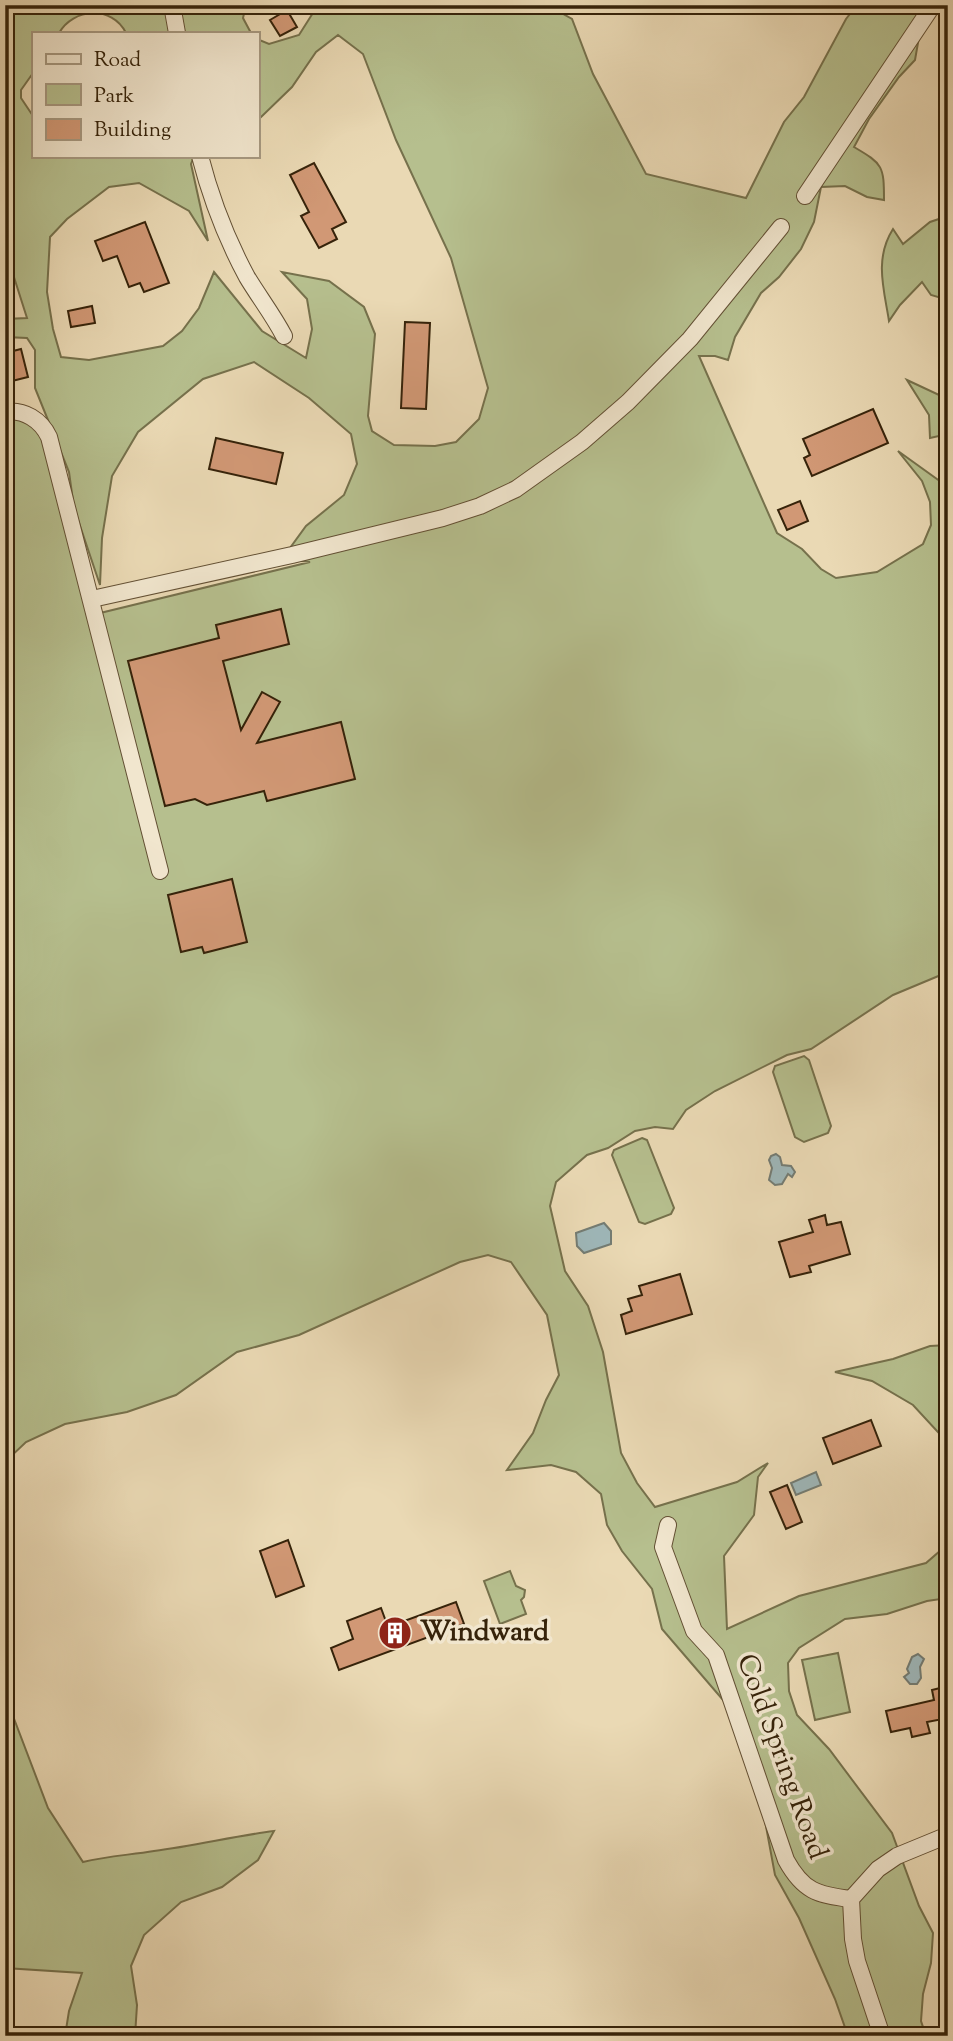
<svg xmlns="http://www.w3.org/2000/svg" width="953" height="2041" viewBox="0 0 953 2041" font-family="'Sorts Mill Goudy',serif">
<rect width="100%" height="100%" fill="#ead9b4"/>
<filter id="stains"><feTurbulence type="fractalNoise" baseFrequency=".00286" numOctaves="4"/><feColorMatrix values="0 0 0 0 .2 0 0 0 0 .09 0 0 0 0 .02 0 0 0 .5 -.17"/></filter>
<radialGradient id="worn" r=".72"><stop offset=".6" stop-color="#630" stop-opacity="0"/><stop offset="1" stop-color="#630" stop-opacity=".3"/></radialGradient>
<!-- green -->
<g fill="#b6bf8e" stroke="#76714c" stroke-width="2">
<path d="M5,5H246L243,18L251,33H126C112,5 73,8 59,33H33V73L21,90V98L33,116V156H194L191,164L208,241L189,211L139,183L109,187L67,219L50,237L47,292L53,329L61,357L89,360L163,346L182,331L199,308L214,272L262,331L306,358L312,329L307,299L282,272L329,281L364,307L375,334L368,416L372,431L394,445L435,446L456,442L479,419L488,388L451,258L396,140L363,54L338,35L316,52L292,87L257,121V39L269,44L299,35L318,5H547L572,19L593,74L646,174L746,198L784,122L804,97L846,19L857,5H937L919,37L915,60L899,77L869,119L854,147C883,164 884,166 884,200L867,197L845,186L821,187L814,222L801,249L779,277L761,293L735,337L728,360L715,356H699L777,533L802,549L821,569L836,578L877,572L923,544L931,525L930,502L922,481L898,451L948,487V972L893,995L811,1049L787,1055L715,1091L686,1110L673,1129L655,1127L635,1131L608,1148L587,1155L556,1182L550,1206L565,1271L588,1306L603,1352L621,1453L637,1483L655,1507L737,1482L768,1463L758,1477L754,1515L724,1556L727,1629L799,1596L926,1563L948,1544V1598L927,1601L887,1614L845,1619L799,1648L788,1663L789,1691L797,1715L829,1749L892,1833L919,1906L933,1933L931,1963L923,1994L921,2021L926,2036H848L835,1999L799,1918L775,1875L748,1729L662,1629L652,1589L622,1551L607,1525L601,1494L576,1472L551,1465L507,1470L533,1433L546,1400L559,1375L547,1315L511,1262L488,1255L460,1262L299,1335L237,1352L176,1395L127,1412L65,1424L26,1442L5,1462V414L42,429L96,614L310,562L282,559L306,526L344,495L357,464L351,434L309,398L254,362L203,379L138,432L112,476L102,538L100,585L74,508L69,472L35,388V350L27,338L5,337V319L27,318L5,249Z"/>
<path d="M948,216V300L931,295L922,282L900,305L889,321C884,289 874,259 893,229L903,244L930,222Z"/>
<polygon points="907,380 939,395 948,395 948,434 930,438 929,415"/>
<polygon points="804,1056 809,1060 831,1126 828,1133 804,1142 795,1137 773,1072 775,1066"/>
<polygon points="642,1138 647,1140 674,1208 671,1214 645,1224 639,1222 612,1155 614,1150"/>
<polygon points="948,1345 948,1443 913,1405 872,1381 835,1372 893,1359 930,1346"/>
<polygon points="510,1571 516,1586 525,1590 524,1597 521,1600 526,1614 500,1624 484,1581"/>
<polygon points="838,1653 850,1712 815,1720 802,1660"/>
<path d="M5,1695L48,1808L83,1862C107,1856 130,1855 154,1851C195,1846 234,1836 274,1831L258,1860L222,1887L181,1902L144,1935L131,1966L137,2005L135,2036H65L69,2011L82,1973L5,1968Z"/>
</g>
<!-- water -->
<g fill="#9eb7b9" stroke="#747c73" stroke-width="2">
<polygon points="776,1154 780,1157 782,1165 791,1166 795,1172 792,1177 788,1174 782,1184 775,1185 769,1180 772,1168 769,1160 771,1156"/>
<polygon points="604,1223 611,1231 611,1244 584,1253 577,1246 576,1233"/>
<polygon points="816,1472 821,1485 796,1495 791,1483"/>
<polygon points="918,1654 924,1659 920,1667 921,1678 917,1684 910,1684 904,1677 909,1673 907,1669 912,1657"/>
</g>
<!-- building -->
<g fill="#d19875" stroke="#36230a" stroke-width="2">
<polygon points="287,10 297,27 280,36 270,20"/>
<polygon points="314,163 346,222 332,229 337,239 319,248 301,216 309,212 290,175"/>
<polygon points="145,222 169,283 144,292 140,283 129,287 117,256 103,261 95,241"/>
<polygon points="92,306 95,323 71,327 68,311"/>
<polygon points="405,322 430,323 426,409 401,408"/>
<polygon points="21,349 28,377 8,382 5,353"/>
<polygon points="873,409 888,443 812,476 804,458 810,455 803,439"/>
<polygon points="216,438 283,453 276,484 209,469"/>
<polygon points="800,501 808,521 787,530 778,510"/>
<polygon points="281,609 289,644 223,661 241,730 262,692 280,702 257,743 341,722 355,779 267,801 264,791 207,805 195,799 165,806 128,661 219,638 216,625"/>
<polygon points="232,879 247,942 204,953 202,947 181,952 168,895"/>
<polygon points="825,1215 827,1225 841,1222 850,1254 809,1266 811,1272 790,1277 779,1242 813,1232 809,1220"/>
<polygon points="680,1274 692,1314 626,1334 621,1315 632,1311 628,1299 642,1295 639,1286"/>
<polygon points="871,1420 881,1446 833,1464 823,1438"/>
<polygon points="787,1485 802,1522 786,1529 770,1492"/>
<polygon points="288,1540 304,1586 276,1597 260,1551"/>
<polygon points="456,1602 464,1624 339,1670 331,1648 353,1639 347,1621 381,1608 388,1627"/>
<polygon points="948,1686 948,1718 927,1722 930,1733 912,1737 910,1728 891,1732 886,1711 934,1700 932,1690"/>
</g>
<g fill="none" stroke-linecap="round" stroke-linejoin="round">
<defs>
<g id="street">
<polyline points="172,5 177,33"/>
<path d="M200,156C211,199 226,238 247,277C259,297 273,315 284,336"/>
<polyline points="805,196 933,5"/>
<path d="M5,412C24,409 41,420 49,437L160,871"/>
<polyline points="92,599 292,555 443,518 480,506 516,489 582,442 628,402 690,339 781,227"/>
<path d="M668,1525L663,1547L694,1631L716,1655L786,1860C803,1891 817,1895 851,1899"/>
<polyline points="882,2036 857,1961 853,1939 851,1899 878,1869 897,1856 948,1835"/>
</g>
</defs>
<!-- street casing -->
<use href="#street" stroke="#635034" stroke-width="18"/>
<!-- street -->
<use href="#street" stroke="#f1e6ce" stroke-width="16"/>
</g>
<!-- icons -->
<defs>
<symbol id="building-disc" viewBox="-11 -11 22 22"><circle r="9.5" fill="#8f2418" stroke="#f1e6ce"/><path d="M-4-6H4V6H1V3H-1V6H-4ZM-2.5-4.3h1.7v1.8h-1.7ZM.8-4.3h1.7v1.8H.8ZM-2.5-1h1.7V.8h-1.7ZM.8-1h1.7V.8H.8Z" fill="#fff"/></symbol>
</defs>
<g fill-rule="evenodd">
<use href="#building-disc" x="376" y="1614" width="38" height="38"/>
</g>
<g text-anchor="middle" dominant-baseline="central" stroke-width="7" stroke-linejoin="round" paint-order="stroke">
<!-- poi labels -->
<g font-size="28" font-weight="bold" fill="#36230a" stroke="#f1e6ce" text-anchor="start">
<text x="420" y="1633">Windward</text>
</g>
<!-- street labels -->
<g font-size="28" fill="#36230a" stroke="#f1e6ce">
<text transform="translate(781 1757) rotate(70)">Cold Spring Road</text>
</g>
</g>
<!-- margin -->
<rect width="953" height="2041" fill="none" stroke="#ead9b4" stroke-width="28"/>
<rect x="7" y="7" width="939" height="2027" fill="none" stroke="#36230a" stroke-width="3.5"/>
<rect x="14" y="14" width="925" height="2013" fill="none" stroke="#36230a" stroke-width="2"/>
<!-- legend -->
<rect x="32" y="32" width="228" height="126" fill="#f1e6ce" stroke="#a69880" stroke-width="2"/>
<rect x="46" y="54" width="35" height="10" fill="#f1e6ce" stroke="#a69880" stroke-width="2"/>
<text x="94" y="66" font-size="21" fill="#36230a">Road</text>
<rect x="46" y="84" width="35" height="21" fill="#b6bf8e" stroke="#a69880" stroke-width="2"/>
<text x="94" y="102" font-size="21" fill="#36230a">Park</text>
<rect x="46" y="119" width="35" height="21" fill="#d19875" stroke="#a69880" stroke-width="2"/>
<text x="94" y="136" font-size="21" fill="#36230a">Building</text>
<rect width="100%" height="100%" filter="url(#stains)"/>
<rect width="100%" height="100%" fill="url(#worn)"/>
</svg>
